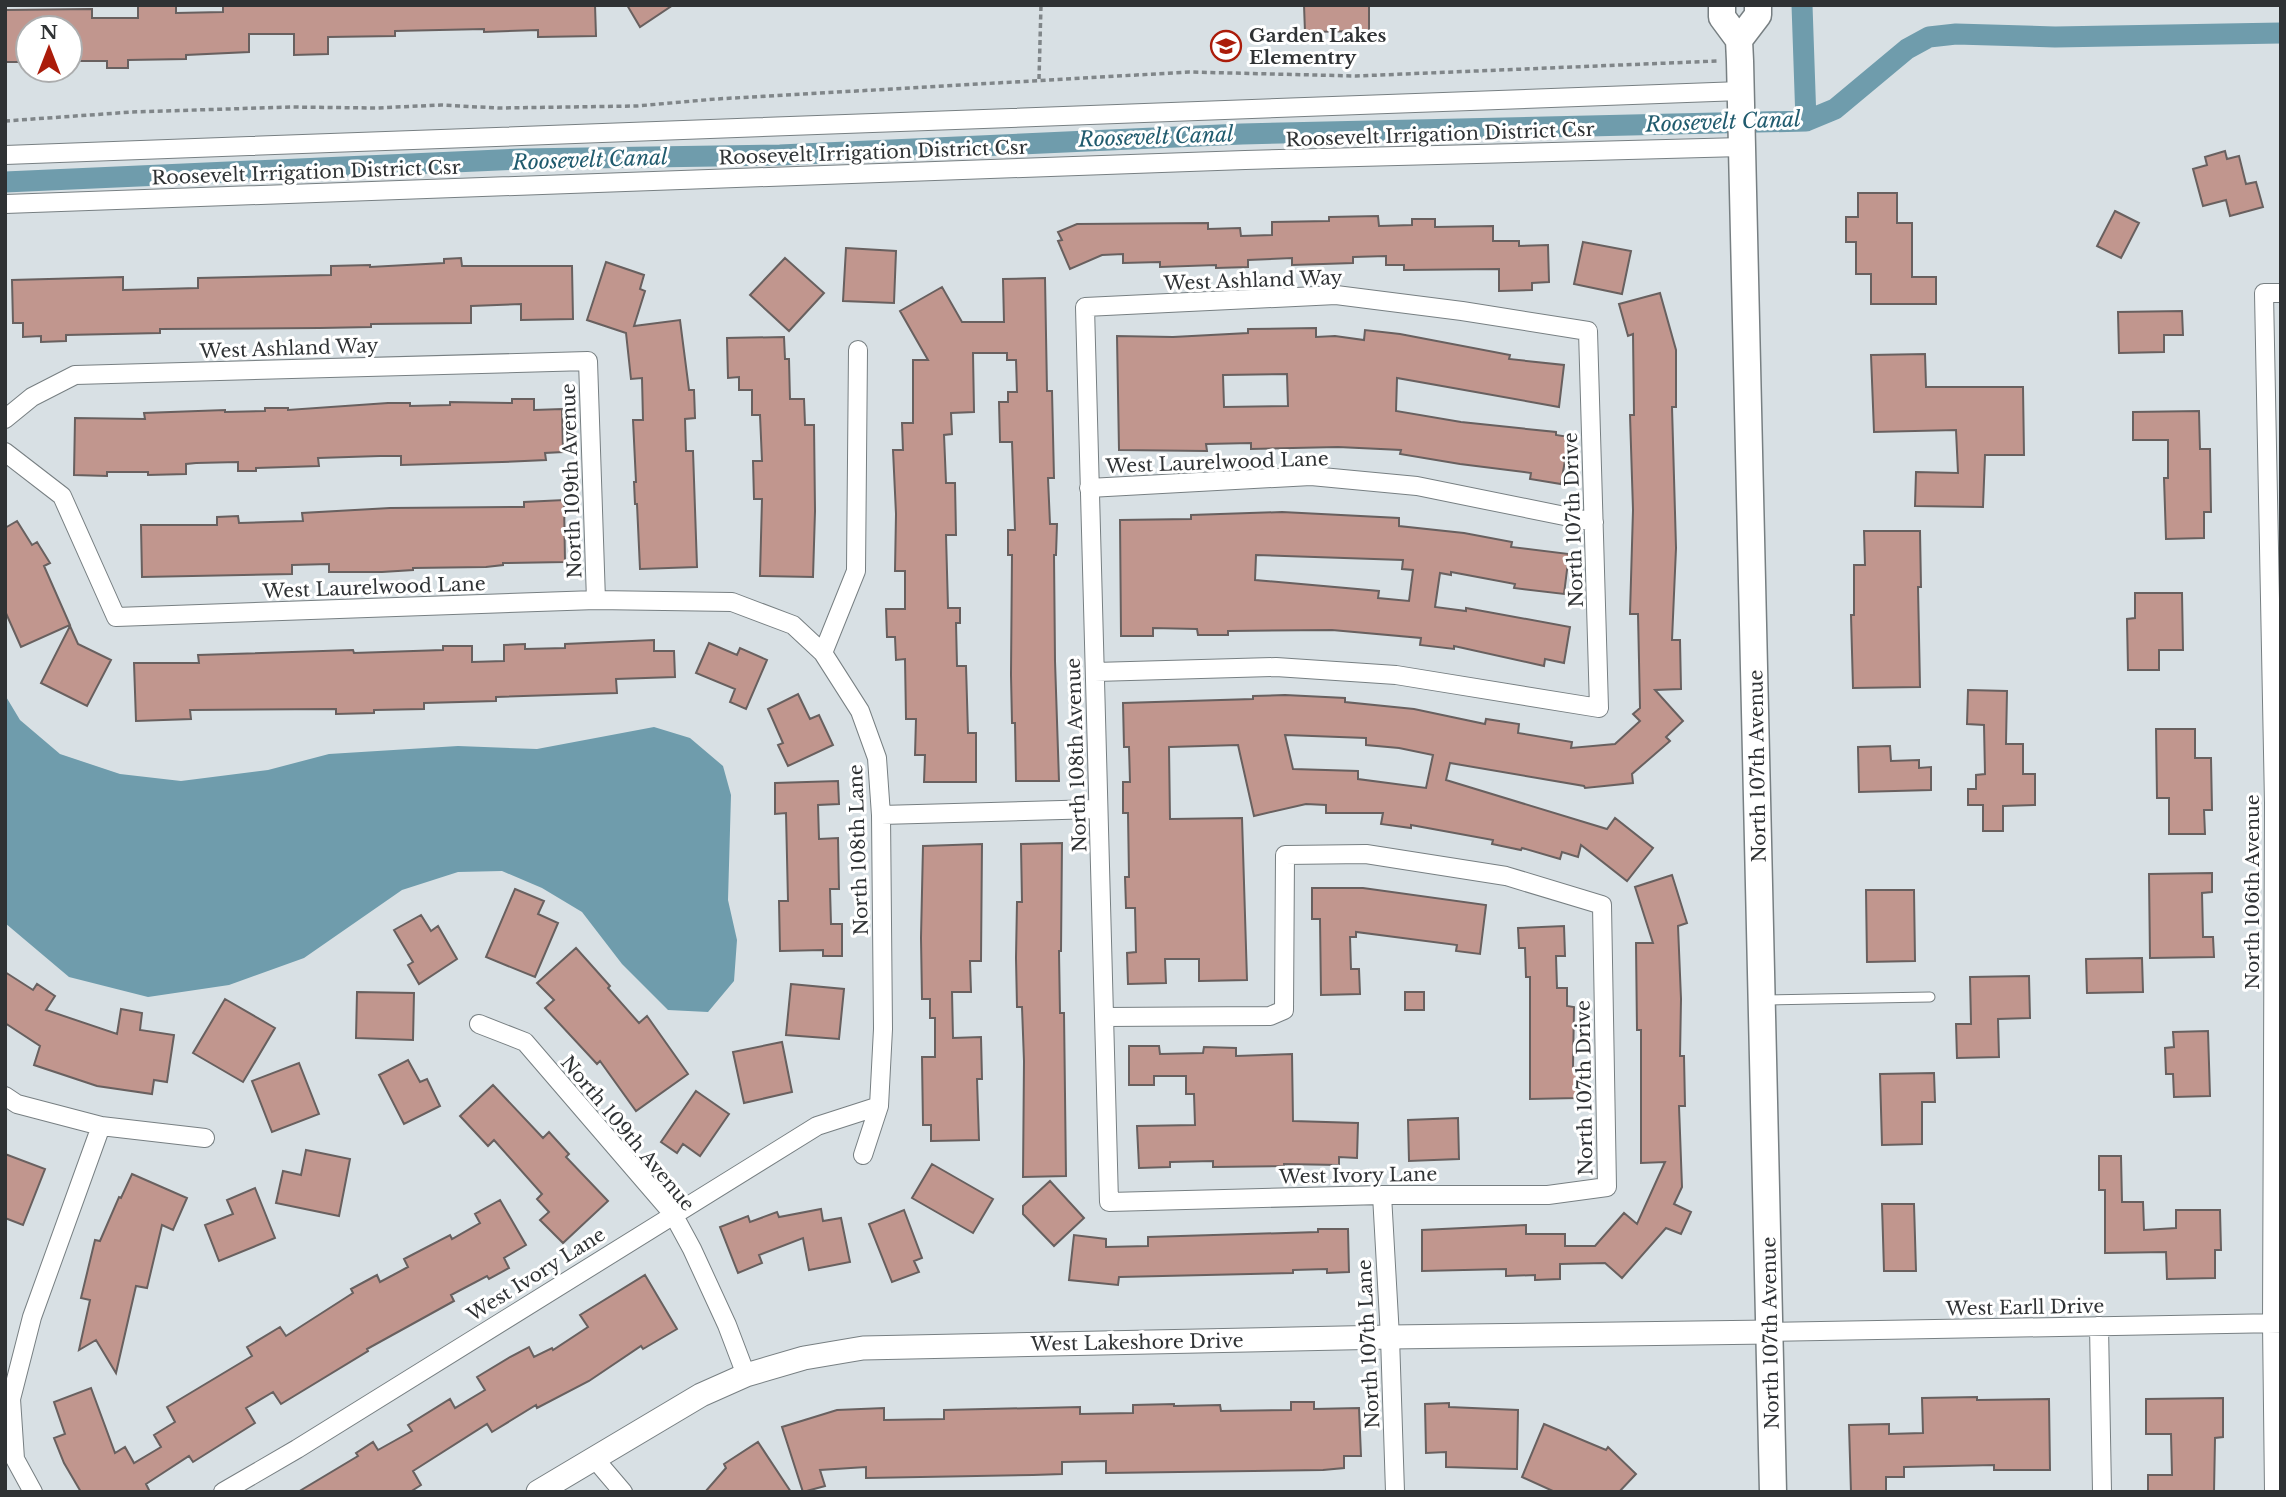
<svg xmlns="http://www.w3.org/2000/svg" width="2286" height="1497" font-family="'Libre Baskerville',serif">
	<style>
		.water { fill: #6f9cac }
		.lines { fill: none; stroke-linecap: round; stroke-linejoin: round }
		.canal { stroke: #6f9cac; stroke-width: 21 }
		.building { fill: #c1968e; stroke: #68605f; stroke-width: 2; fill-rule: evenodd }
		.service-casing { stroke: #777f82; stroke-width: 11 }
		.minor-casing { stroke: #777f82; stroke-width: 20 }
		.tertiary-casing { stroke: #777f82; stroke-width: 25 }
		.secondary-casing { stroke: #777f82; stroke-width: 29 }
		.path { stroke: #808689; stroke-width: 3.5; stroke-dasharray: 5 3.5; stroke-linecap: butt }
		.service { stroke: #fff; stroke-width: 9 }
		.minor { stroke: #fff; stroke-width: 18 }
		.tertiary { stroke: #fff; stroke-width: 23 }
		.secondary { stroke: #fff; stroke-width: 26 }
		.labels { text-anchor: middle; stroke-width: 6; stroke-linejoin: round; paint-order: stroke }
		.poi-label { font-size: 19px; font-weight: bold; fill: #2f3234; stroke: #fff; text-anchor: start }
		.street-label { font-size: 19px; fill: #2f3234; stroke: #fff }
		.water-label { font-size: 21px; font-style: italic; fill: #205b6e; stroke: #fff }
	</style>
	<rect width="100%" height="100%" fill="#d8e0e4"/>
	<path class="water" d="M5 695 20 720 60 754 120 774 181 781 268 770 329 754 458 746 537 749 654 727 690 738 723 766 731 795 728 900 737 940 734 981 708 1012 668 1010 622 964 582 912 542 888 502 871 458 872 402 890 304 958 229 985 148 997 69 977 5 923Z"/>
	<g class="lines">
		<path class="canal" d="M1802 5 1806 121
			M5 182 522 159 780 155 1242 134 1806 121 1835 109 1907 49 1929 37 1956 34 2055 37 2281 33"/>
	</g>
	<path class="building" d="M138 5H176V13L223 12V5H595L596 36 538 37V30L484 32V29L395 31V36L328 37V54L294 55V34H249V52L186 55V59L128 60V68H107V61H70V28H28V62H5V10L92 9V18H138Z
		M627 5H673L640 27Z
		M1304 5H1369V31L1305 32Z
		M2225 151 2227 159 2239 156 2246 184 2256 182 2263 207 2230 216 2226 200 2203 206 2193 169 2207 165 2205 157Z
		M1858 193H1897V223H1912V277H1936V304H1871V274H1856V242H1846V217H1858Z
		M2115 211 2139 223 2121 258 2097 246Z
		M1378 216 1379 226 1412 225V219H1435V227L1493 226V241H1519V246L1548 245 1549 282 1532 283V290L1499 291V269L1404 270V265H1386V256L1353 257V263L1323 264 1292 265V258L1248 260V267L1216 268V265L1160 267V262L1123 263V254L1102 255 1070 269 1058 241 1062 240 1058 232 1077 224 1208 223V229L1240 228 1241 236 1272 235V222L1329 221V217Z
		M1583 242 1631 251 1622 294 1574 284Z
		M846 248 896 251 894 303 843 301Z
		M461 258 462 266H572L573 319 521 320V304L471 306V323L371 324V327L320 328 160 329V333L66 335V341L41 342V336L23 337V323H13L12 280 123 277V290L198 288V278L331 275V266L370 265V267L444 263V259Z
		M785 258 824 293 789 331 750 295Z
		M606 262 644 275 640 289 645 291 634 326 680 320 689 390H694L695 418 685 419 686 451H693L697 567 640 569 637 504H635L634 482H636L633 420H643L642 378 631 379 626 333 587 320Z
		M1045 278 1047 391H1052L1054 478H1048L1050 524H1057L1056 555H1054L1055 661 1059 781H1016L1015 723H1012L1011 675 1012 555H1008V530H1015L1012 442H1000L999 402H1008V392H1017L1016 360H1007V353H973L974 412 951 413 952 434 944 435 946 483H955L956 535H946L948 608H960V623H956L957 666H966L968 733H976V782H924L925 755H915L916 719H906L905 659 896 660 895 637H887L886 609H905V571H895L896 514 893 450H903L902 423H913V360H928L900 311 942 287 962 322H1004L1003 279Z
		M1660 293 1676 350V407H1672L1676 548 1672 640H1680L1681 689 1655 690 1683 721 1666 737 1670 741 1632 774 1633 783 1585 788 1584 786 1450 763 1446 780 1607 829 1615 818 1653 848 1627 881 1581 845 1578 857 1562 852 1560 859 1522 848 1521 850 1492 844 1493 840 1411 825V828L1381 824 1383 813H1326V805L1306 804 1254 816 1238 745 1169 747 1170 819 1242 818 1247 980 1199 981V959H1165L1166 983 1128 984 1127 953 1136 952 1135 908H1126L1125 877H1129L1128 813H1123V782H1130L1129 747H1124L1123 703 1253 699V696L1285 695 1345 698V702L1414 709 1485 724 1486 719 1519 724 1518 733 1572 742 1571 748 1615 744 1640 721 1633 714 1640 708 1638 614H1630L1633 510 1630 415H1634L1633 334 1628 336 1619 304ZM1285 735 1366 738V745L1399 748 1433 755 1426 788 1358 779V771L1293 769Z
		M2182 311 2183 335H2164V352L2119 353 2118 312Z
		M1316 328V337L1335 336 1364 340 1365 330 1400 334 1510 355 1509 359 1564 365 1559 407 1397 378 1396 411 1461 422 1556 432V435L1569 437 1561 484 1530 479 1531 473 1460 464 1400 454 1401 450 1338 447 1251 449V443L1206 444 1207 451 1119 450 1117 336 1173 337 1248 333V329ZM1287 374 1288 406 1224 407 1223 375Z
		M784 337 785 359H789L790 399H804L805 425H814L815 511 813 577 760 576 762 499H754L753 461H762L760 415H752V390H739V377L728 378 727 338Z
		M1925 354 1926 387H2023L2024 455H1985L1983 507 1915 506 1916 472 1958 473 1956 430 1874 432 1871 355Z
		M512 399H534V410L562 409 563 452 545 453 546 460 502 462 401 465V456H380L318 458 319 466 256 468V471H238V462L196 463 186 464V474L148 475V472H107V476L74 475 75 418 145 419 144 413 225 410V412L265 411V408H288V410L388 403H410V406L450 405V402L512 403Z
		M2199 411 2200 449H2210L2211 512H2204V538L2166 539 2164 478H2168V440H2133V412Z
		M564 500 565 562 503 563V565L486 567 413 568V570L382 572H329V564L292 565V574L142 577 141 525H217V517L238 516 239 523 303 521 302 513 390 508 524 507V502Z
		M1282 512 1399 518V526L1464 533 1512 542 1511 547 1569 554 1564 594 1514 588 1515 584 1451 572V575L1440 573 1435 607 1466 611V608L1570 627 1564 663 1545 659 1544 666 1454 646V649L1420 645 1421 638 1332 630 1228 631V635H1198L1197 629 1153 628V636H1121L1120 520 1191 519V515ZM1256 555 1403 560 1402 569 1413 570 1409 601 1378 598 1379 591 1255 580Z
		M17 521 32 545 37 542 50 563 44 566 70 625 21 647 5 611V528Z
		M1864 531H1920L1921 587H1918L1920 687 1853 688 1851 615H1854V565H1865Z
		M2135 593H2182L2183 650H2159V670H2128L2127 619 2135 618Z
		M70 626 78 644 111 660 87 706 41 683Z
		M654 640V651H674L675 677 616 679 617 693 496 697V701L424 703V709L374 710V713L336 714V709L190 710 191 719 136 721 134 663H199L198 655 353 650 354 653 443 650V646H472V662L504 661V645L525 644V649L565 648V644Z
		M709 643 737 655 740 648 767 660 746 709 730 702 735 689 696 673Z
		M1968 690 2007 691 2006 744H2023V774H2035V805L2003 806V831H1983V805H1968V789H1976V775L1985 774 1984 725 1967 724Z
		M798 694 810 719 819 715 833 745 788 766 778 745 783 743 768 709Z
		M2156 729H2195V758H2211L2212 810H2204L2205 834H2169V798H2157Z
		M1890 746 1891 761 1919 760V768L1931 767V790L1859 792 1858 747Z
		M838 781 839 804 818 805 819 839 838 838 839 889H830L831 924H842V956H823V950L780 951 779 901H788L786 813 775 814V783Z
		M1062 843 1061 951H1059L1060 1013H1064L1066 1176 1023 1177 1024 1061 1022 1007H1017L1016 958 1017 902H1022L1021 844Z
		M982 844 981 961H970L971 992H952L953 1038 981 1037 982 1079H977L979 1140 931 1141V1125H923L922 1057H935V1018H930V999H922L921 938 923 846Z
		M2212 873V892L2202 893 2203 937H2213L2214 957 2150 958 2149 874Z
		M1672 875 1687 923 1678 926 1681 999 1680 1056H1684L1685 1106H1679L1682 1187 1674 1204 1691 1212 1681 1234 1666 1228 1622 1278 1605 1263 1560 1264V1279L1535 1280V1275L1506 1276V1269L1422 1271V1230L1526 1225V1234H1565V1246H1595L1624 1213 1637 1224 1665 1162 1641 1163V1030H1637L1636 943H1653L1635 887Z
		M1312 888H1363L1486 905 1480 954 1456 951 1457 945 1356 932V937H1350L1351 969H1359L1360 994 1321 995 1320 919H1312Z
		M515 889 544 901 538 914 558 923 535 977 486 957Z
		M1866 890H1914L1915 961 1867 962Z
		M421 915 431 931 438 926 457 959 419 984 408 965 413 962 394 930Z
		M1564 926 1565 956H1556L1557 988H1567V1006L1574 1007 1573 1067H1576L1577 1098 1530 1099V977H1526L1525 948H1519L1518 928Z
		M576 948 610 986 608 988 639 1023 647 1016 688 1074 636 1111 600 1061 597 1064 545 1008 554 1000 537 983Z
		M2142 958 2143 992 2087 993 2086 959Z
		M5 972 33 990 37 984 55 996 46 1010 117 1034 121 1009 142 1013 140 1030 174 1035 167 1082 154 1080 152 1094 97 1086 34 1065 40 1046 5 1023Z
		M2029 976 2030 1018 1998 1019 1999 1057 1957 1058 1956 1024H1971L1970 977Z
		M791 984 844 989 839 1039 786 1035Z
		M357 992 414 993 413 1040 356 1038Z
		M1405 992H1424V1010H1405Z
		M225 999 275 1028 243 1082 193 1053Z
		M2208 1031 2210 1096 2174 1097 2173 1074H2166L2165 1048 2174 1047 2173 1032Z
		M782 1042 792 1092 744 1103 733 1052Z
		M1129 1046H1159L1160 1054 1203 1053 1204 1047 1236 1048V1056L1292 1054 1293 1121 1358 1123 1357 1158 1339 1157V1165L1284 1164V1166L1213 1167V1161L1170 1162V1167L1139 1168 1137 1126 1195 1125 1194 1094H1186V1076H1154V1085H1129Z
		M408 1060 420 1082 427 1079 440 1106 404 1124 379 1075Z
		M299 1063 319 1114 272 1132 252 1081Z
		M1934 1073 1935 1102H1922V1144L1882 1145 1880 1074Z
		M493 1085 543 1138 549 1132 569 1154 566 1157 608 1201 563 1243 540 1220 549 1212 537 1199 542 1194 494 1140 488 1146 460 1116Z
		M696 1091 729 1114 700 1156 683 1144 677 1153 661 1142Z
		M1458 1118 1459 1159 1409 1161 1408 1120Z
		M306 1150 350 1159 339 1216 276 1203 283 1171 301 1175Z
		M5 1154 45 1169 23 1225 5 1218Z
		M2099 1156H2121L2122 1202H2143L2144 1230 2176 1228V1210H2220L2221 1250H2215V1278L2167 1279 2166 1252 2105 1253V1190H2099Z
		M932 1164 993 1199 973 1233 912 1198Z
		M132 1174 187 1198 173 1230 162 1225 147 1288 136 1286 116 1373 96 1340 79 1350 90 1300 81 1298 95 1240 100 1241 119 1197 121 1198Z
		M1050 1181 1084 1218 1054 1246 1023 1214V1206Z
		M255 1188 275 1238 219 1261 205 1225 233 1214 227 1200Z
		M500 1200 526 1245 504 1258 509 1268 489 1279 487 1276 451 1295 454 1301 367 1349 368 1351 281 1404 273 1392 246 1408 255 1423 193 1462 189 1456 146 1484 150 1492H81L64 1463 54 1438 65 1434 54 1402 91 1388 115 1453 125 1447 134 1463 161 1447 154 1435 175 1422 167 1407 252 1356 247 1347 280 1327 286 1336 353 1293 351 1289 377 1275 380 1282 408 1267 404 1259 450 1235 452 1239 480 1223 475 1214Z
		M1882 1204H1914L1916 1271H1884Z
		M821 1209 823 1221 841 1218 850 1262 809 1270 803 1238 759 1255 762 1263 738 1273 720 1227 748 1216 750 1222 777 1212 779 1217Z
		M904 1210 922 1258 914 1261 919 1272 892 1282 869 1224Z
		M1318 1229H1348L1349 1272 1327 1273V1269L1293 1270V1273L1119 1277 1118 1285 1069 1280 1074 1235 1106 1239V1247L1148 1246V1237L1318 1232Z
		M645 1275 677 1329 643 1349 641 1346 589 1381 537 1408 536 1405 492 1432 487 1424 413 1471 421 1485 410 1492H298L358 1456 356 1453 373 1442 378 1450 412 1431 408 1425 450 1399 455 1408 485 1390 477 1377 510 1357 529 1347 534 1357 552 1348 553 1350 588 1327 580 1315Z
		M1977 1397V1400L2049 1399 2050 1470H1994V1465L1904 1467V1477H1886V1492H1851L1849 1425 1889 1424V1434L1923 1433 1922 1398Z
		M2223 1398V1437L2215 1438 2214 1492H2148V1475H2172L2171 1434H2146V1399Z
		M1291 1402H1314V1409L1359 1408 1361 1456H1344V1468L1323 1470 1106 1473V1461L1062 1462V1474L1033 1475 866 1478V1467L820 1470 825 1486 803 1492 782 1427 837 1410 884 1408V1420L944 1419V1410L1080 1407V1414L1133 1413V1405L1174 1404V1406L1220 1405 1221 1411 1291 1410Z
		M1449 1403V1407L1518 1410 1517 1469 1446 1467V1452L1426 1453 1425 1404Z
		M1544 1424 1606 1450 1608 1447 1636 1474 1619 1492H1555L1522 1477Z
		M758 1442 791 1492H705L726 1468 724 1464Z"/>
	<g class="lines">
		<g class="service-casing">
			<path id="service" d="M1764 1000 1930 997"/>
		</g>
		<g class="minor-casing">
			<path id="minor" d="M5 155 1741 91
				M5 204 1245 160 1742 147
				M858 350 856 571 823 653 860 711 877 758 881 815 883 1029 879 1106 863 1155
				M5 419 32 397 75 375 588 361 596 600
				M5 452 62 496 116 617 596 600 732 602 793 625 823 653
				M1089 488 1311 476 1417 486 1594 522
				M1095 672 1276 667 1396 675 1599 708 1588 331 1462 311 1336 295 1085 307C1093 605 1101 904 1109 1202L1382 1195H1548L1607 1187 1602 905 1506 876 1366 854 1285 855 1284 1010 1270 1016 1104 1017
				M881 815 1098 809
				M479 1024 525 1042 673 1214 692 1249 727 1325 746 1375
				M5 1096 17 1104 101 1126 205 1138
				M1382 1195 1390 1337 1395 1492
				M2099 1326 2102 1492
				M1770 1332 2281 1323
				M594 1458 623 1492
				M33 1492 15 1459 11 1399 32 1317 101 1126
				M223 1492 297 1449 817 1126 879 1106
				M2274 1492 2272 1323 2274 803 2264 293H2281"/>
		</g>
		<g class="tertiary-casing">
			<path id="tertiary" d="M538 1492 701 1395 746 1375 804 1358 863 1348 1390 1337 1770 1332"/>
		</g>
		<g class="secondary-casing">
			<path id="secondary" d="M1722 5V17L1739 40 1740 61 1773 1492
				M1739 40 1758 15V5"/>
		</g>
		<path class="path" d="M1039 79 1041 5
			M5 121 132 112 291 107 376 108 441 105 498 108 637 106 716 99 1189 72 1356 76 1717 61"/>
		<use href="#service" class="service"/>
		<use href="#minor" class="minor"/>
		<use href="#tertiary" class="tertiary"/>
		<use href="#secondary" class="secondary"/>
	</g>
	<defs>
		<g id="school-ring" transform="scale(1.575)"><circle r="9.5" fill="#fff" stroke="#ab1c0a" stroke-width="1.5"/><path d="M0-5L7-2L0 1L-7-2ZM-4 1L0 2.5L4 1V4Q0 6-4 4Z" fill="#ab1c0a"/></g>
	</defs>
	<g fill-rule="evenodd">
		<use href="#school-ring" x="1226" y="46"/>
	</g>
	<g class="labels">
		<g class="poi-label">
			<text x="1249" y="42">Garden Lakes<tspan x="1249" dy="22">Elementry</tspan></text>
		</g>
		<g class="street-label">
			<text transform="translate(1440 134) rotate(-2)" y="7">Roosevelt Irrigation District Csr</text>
			<text transform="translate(873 152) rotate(-2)" y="7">Roosevelt Irrigation District Csr</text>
			<text transform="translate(306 172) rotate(-2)" y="7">Roosevelt Irrigation District Csr</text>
			<text transform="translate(1253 280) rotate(-2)" y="7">West Ashland Way</text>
			<text transform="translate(289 348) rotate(-2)" y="7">West Ashland Way</text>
			<text transform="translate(1217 462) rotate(-2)" y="7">West Laurelwood Lane</text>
			<text transform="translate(571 481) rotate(-92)" y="7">North 109th Avenue</text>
			<text transform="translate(1573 520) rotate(-92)" y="7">North 107th Drive</text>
			<text transform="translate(374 587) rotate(-2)" y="7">West Laurelwood Lane</text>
			<text transform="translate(1076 755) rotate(-92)" y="7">North 108th Avenue</text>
			<text transform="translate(1757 766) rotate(-91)" y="7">North 107th Avenue</text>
			<text transform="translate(858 850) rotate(-92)" y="7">North 108th Lane</text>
			<text transform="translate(2252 892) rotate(-90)" y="7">North 106th Avenue</text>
			<text transform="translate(1584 1088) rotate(-91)" y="7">North 107th Drive</text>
			<text transform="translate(628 1133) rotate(50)" y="7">North 109th Avenue</text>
			<text transform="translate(1358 1175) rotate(-1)" y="7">West Ivory Lane</text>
			<text transform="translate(536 1274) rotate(-32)" y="7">West Ivory Lane</text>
			<text transform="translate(2025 1307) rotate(-1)" y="7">West Earll Drive</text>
			<text transform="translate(1770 1333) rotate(-91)" y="7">North 107th Avenue</text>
			<text transform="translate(1137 1342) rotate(-1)" y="7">West Lakeshore Drive</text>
			<text transform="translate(1368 1344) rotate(-93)" y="7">North 107th Lane</text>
		</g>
		<g class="water-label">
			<text transform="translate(1723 122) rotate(-2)" y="7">Roosevelt Canal</text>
			<text transform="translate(1156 137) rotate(-2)" y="7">Roosevelt Canal</text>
			<text transform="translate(590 160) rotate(-2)" y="7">Roosevelt Canal</text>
		</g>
	</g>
	<rect width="2286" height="1497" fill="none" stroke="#2f3234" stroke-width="14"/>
	<g transform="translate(49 49)"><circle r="33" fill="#ffffff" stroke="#acadae" stroke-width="2"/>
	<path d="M0-5L12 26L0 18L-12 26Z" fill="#ab1c0a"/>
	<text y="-10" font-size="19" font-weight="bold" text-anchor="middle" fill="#2f3234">N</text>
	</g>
</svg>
